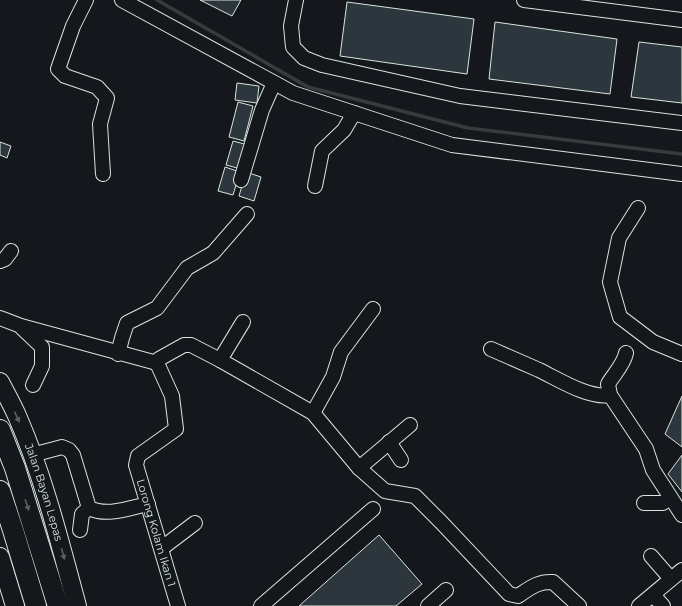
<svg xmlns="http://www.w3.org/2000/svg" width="682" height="606" font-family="Montserrat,sans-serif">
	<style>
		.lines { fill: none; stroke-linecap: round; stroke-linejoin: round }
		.stream { stroke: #363b3e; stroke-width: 3.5 }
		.building { fill: #2c363c; stroke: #d8e6dc }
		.minor-casing { stroke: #d8e6dc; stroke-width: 16 }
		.major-casing { stroke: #d8e6dc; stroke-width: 20 }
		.highway-casing { stroke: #d8e6dc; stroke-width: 22 }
		.minor { stroke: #14181c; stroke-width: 14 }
		.major { stroke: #14181c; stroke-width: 18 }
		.highway { stroke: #14181c; stroke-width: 20 }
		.oneway { fill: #59605f }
		.labels { text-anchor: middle; stroke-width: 3; stroke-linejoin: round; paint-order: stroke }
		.street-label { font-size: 11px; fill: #d8e6dc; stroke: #14181c }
	</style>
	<rect width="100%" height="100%" fill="#14181c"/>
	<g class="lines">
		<path class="stream" d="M157 0 308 87 468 128 682 154"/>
	</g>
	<path class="building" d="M200 0H241L232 16Z
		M347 2 474 19 467 74 340 56Z
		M495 22 617 39 610 94 489 79Z
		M639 42 682 47V103L631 97Z
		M237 83 259 86 257 103 235 100Z
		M238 102 253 106 244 141 229 137Z
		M233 141 248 145 241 169 226 165Z
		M0 142 11 146 7 158 0 155Z
		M225 167 240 172 233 195 218 191Z
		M246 172 261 177 254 201 239 196Z
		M682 396V447L665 434Z
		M682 455V492L668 474Z
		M379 535 422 584 396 606H299Z"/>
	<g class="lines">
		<g class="minor-casing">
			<g id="minor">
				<path d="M86 0 73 26 58 69 65 76 97 87 107 98 100 124 103 174"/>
				<path d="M122 0 293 93 452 145 682 174"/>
				<path d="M296 0 291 26 293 47 304 58 322 65 460 96 682 123"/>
				<path d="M524 0 682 20"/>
				<path d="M241 180 262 110 274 83"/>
				<path d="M315 186 322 151 344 130 354 113"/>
				<path d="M638 208 619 238 610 282 620 317 653 342 682 354"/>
				<path d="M0 261 5 259 11 251"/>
				<path d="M0 318 21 326 157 363"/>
				<path d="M22 328 42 347V366L33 385"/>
				<path d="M491 349C507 356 523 363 539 370 558 379 589 399 610 395"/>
				<path d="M626 353C624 364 614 374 608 384L610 395 646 449 653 470 682 515"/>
				<path d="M118 354 122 338 127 323 157 308 187 268 213 253 247 214"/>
				<path d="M220 360 243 322"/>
				<path d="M157 363 159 359 184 345H191L220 360 313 413 359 468 385 491 415 496 441 522 509 594 518 596C530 588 538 581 553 582L579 606"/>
				<path id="s1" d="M157 363 172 396 176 429 138 456 136 465 178 606"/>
				<path d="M313 413 333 377 341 352 373 309"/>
				<path d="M389 442 401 460"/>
				<path d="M32 455 62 447 69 450 73 455 89 508C107 517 129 508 148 504"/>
				<path d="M359 468 410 425"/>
				<path d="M644 503H663L670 497"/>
				<path d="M80 530 82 514 89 508"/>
				<path d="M162 548 195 523"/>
				<path d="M651 556 671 579"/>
				<path d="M653 595 663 606"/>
				<path d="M261 606 373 509"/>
				<path d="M428 606 446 590"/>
				<path d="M639 606 682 570"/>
			</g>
		</g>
		<g class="major-casing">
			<g id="major">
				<path id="s2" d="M0 382C6 394 13 406 18 418 44 478 60 543 77 606"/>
				<path d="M0 557 15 606"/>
			</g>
		</g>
		<g class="highway-casing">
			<path id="highway" d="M0 430 15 468 58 606
				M0 491 13 530 36 606"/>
		</g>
		<use href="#minor" class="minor"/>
		<use href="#major" class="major"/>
		<use href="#highway" class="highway"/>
	</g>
	<defs><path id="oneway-solid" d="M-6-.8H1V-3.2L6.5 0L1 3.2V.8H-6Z"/></defs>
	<g class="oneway">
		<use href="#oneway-solid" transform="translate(17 417) rotate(66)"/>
		<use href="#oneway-solid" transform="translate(27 505) rotate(72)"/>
		<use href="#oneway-solid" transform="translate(63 554) rotate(75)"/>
	</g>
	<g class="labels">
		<g class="street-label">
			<text dy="4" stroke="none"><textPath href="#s2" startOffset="119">Jalan Bayan Lepas</textPath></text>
			<text dy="4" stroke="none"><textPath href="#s1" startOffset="196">Lorong Kolam Ikan 1</textPath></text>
		</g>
	</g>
</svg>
